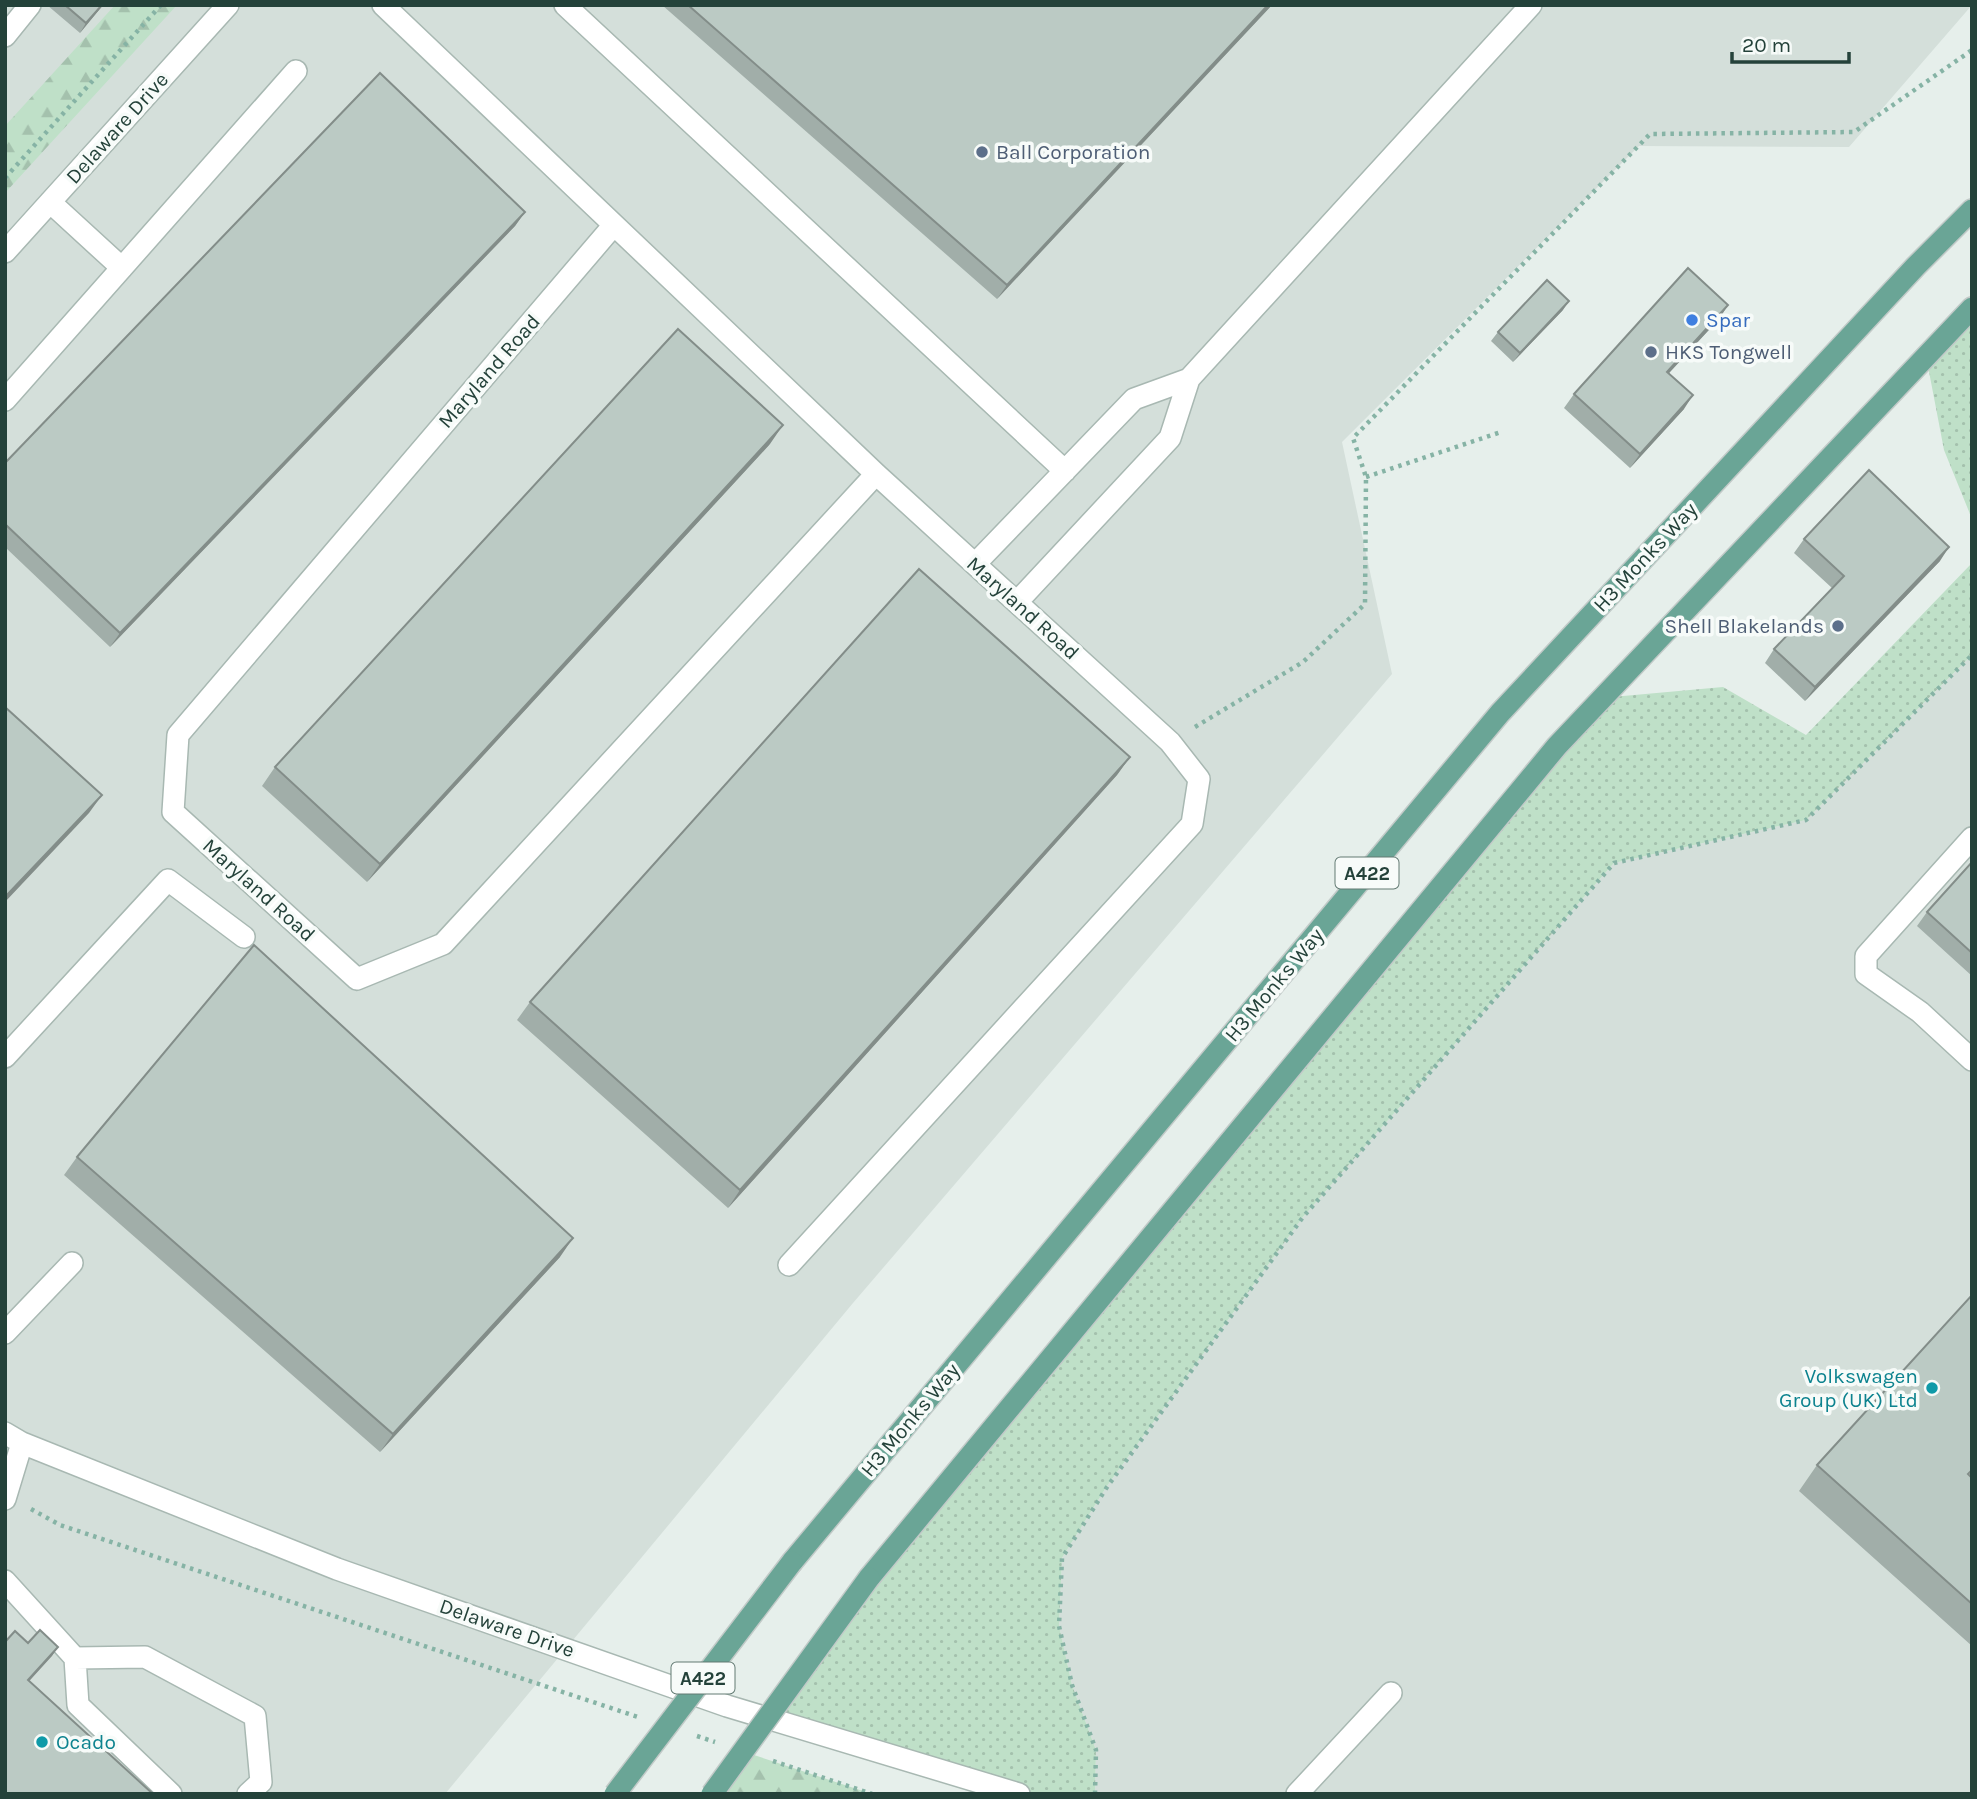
<svg xmlns="http://www.w3.org/2000/svg" width="1977" height="1799" font-family="Karla,sans-serif">
	<style>
		.built { fill: #d4dfda }
		.grass { fill: url(#grass-dots) }
		.forest { fill: url(#forest-firs) }
		.lines { fill: none; stroke-linecap: round; stroke-linejoin: round }
		.minor-casing { stroke: #a8b8b2; stroke-width: 24 }
		.major-casing { stroke: #c2cac8; stroke-width: 24 }
		.path { stroke: #86b3a5; stroke-width: 4.5; stroke-dasharray: 3.5 5; stroke-linecap: butt }
		.minor { stroke: #fff; stroke-width: 21 }
		.major { stroke: #6aa596; stroke-width: 21 }
		.major-bridge-casing { stroke: #c2cac8; stroke-width: 24; stroke-linecap: butt }
		.major-bridge { stroke: #6aa596; stroke-width: 21 }
		.wall { fill: #a1aea9 }
		.shaded-wall { fill: #838d89 }
		.building { fill: #bbcac4; stroke: #838d89; stroke-width: 2 }
		.service-dot { fill: #5c6f8a; stroke: #f7fbf9; stroke-width: 2.5 }
		.shop-dot { fill: #3f7fe0; stroke: #f7fbf9; stroke-width: 2.5 }
		.culture-dot { fill: #0f9aa8; stroke: #f7fbf9; stroke-width: 2.5 }
		.labels { text-anchor: middle; stroke-width: 7; stroke-linejoin: round; paint-order: stroke }
		.shield { fill: #f7fbf9; stroke: #637a73; stroke-width: 2 }
		.shield-label { font-size: 19px; font-weight: bold; fill: #24423a }
		.street-label { font-size: 21px; fill: #24423a; stroke: #f7fbf9 }
		.service-label { font-size: 21px; fill: #4e5e75; stroke: #f7fbf9; text-anchor: start }
		.shop-label { font-size: 21px; fill: #366cbe; stroke: #f7fbf9; text-anchor: start }
		.culture-label { font-size: 21px; fill: #0d838f; stroke: #f7fbf9; text-anchor: end }
	</style>
	<defs>
		<pattern id="grass-dots" width="8" height="8" patternUnits="userSpaceOnUse" patternTransform="scale(1.75)"><rect width="8" height="8" fill="#bfe0c8"/><path d="M2 2h.1M6 6h.1" fill="none" stroke="#a4c1ad" stroke-width="1.8" stroke-linecap="round"/></pattern>
		<pattern id="forest-firs" width="22" height="20" patternUnits="userSpaceOnUse" patternTransform="scale(1.75)"><rect width="22" height="20" fill="#bfe0c8"/><path d="M5 1l3.5 6h-7zM16 11l3.5 6h-7z" fill="#a4c1ad"/></pattern>
	</defs>
	<rect width="100%" height="100%" fill="#e6efeb"/>
	<path class="built" d="M5 5H1972L1849 147 1639 146 1342 442 1392 674 853 1303 445 1794H5Z
		M1972 655V1794H1095L1096 1750 1072 1685 1059 1626 1062 1558 1107 1486 1303 1217 1614 863 1806 820Z"/>
	<path class="grass" d="M1972 308V519L1944 450 1926 356Z
		M1972 563V655L1806 820 1614 863 1303 1217 1107 1486 1062 1558 1059 1626 1072 1685 1096 1750 1095 1794H1019L766 1717 1601 698 1723 687 1806 735Z"/>
	<path class="forest" d="M115 5H177L5 193V126Z
		M748 1753 872 1794H716Z"/>
	<g class="lines">
		<g class="minor-casing">
			<path id="minor" d="M383 5 876 474 1170 742 1199 779 1192 824 789 1265
				M565 5 1065 471
				M5 36 30 5
				M50 202 122 268
				M613 226 178 735 173 812 357 979 443 944 876 474
				M5 252 228 5
				M5 400 296 71
				M975 564 1134 399 1189 379
				M1017 602 1170 438 1189 379 1531 5
				M1972 838 1866 956V974L1920 1012 1972 1060
				M5 1057 168 880 244 937
				M5 1333 72 1263
				M5 1433 22 1443 337 1569 727 1706 1019 1794
				M5 1499 22 1443
				M5 1581 75 1658 78 1705 171 1794
				M75 1658 145 1657 255 1716 261 1782 248 1794
				M1297 1794 1391 1693"/>
		</g>
		<g class="major-casing">
			<path id="major" d="M792 1562 1500 713 1916 266 1972 210
				M869 1578 1557 746 1972 308"/>
		</g>
		<path class="path" d="M5 178 161 5
			M1366 477 1501 432
			M1195 727 1303 662 1365 604 1366 477 1353 438 1650 134 1854 132 1972 50
			M31 1509 60 1525 638 1717
			M697 1736 715 1742
			M773 1761 872 1794
			M1095 1794 1096 1750 1072 1685 1059 1626 1062 1558 1107 1487 1303 1217 1614 863 1806 820 1972 655"/>
		<use href="#minor" class="minor"/>
		<use href="#major" class="major"/>
		<g class="major-bridge-casing">
			<path id="major-bridge" d="M615 1794 792 1562
				M712 1794 869 1578"/>
		</g>
		<use href="#major-bridge" class="major-bridge"/>
	</g>
	<path class="wall" d="M47 5H103L80 33Z
		M662 5H1272L997 299Z
		M525 212 515 226 110 647 5 547V463Z
		M1728 305 1719 319 1669 373 1684 409 1630 468 1564 408 1574 394Z
		M1563 310 1513 362 1491 341 1498 332Z
		M770 444 367 882 262 786 275 767Z
		M1804 539 1940 561 1805 701 1765 663 1774 649 1832 588 1794 553Z
		M1130 757 1117 775 728 1208 517 1020 530 1002Z
		M1972 862V976L1917 926 1927 912Z
		M77 1157 560 1257 380 1452 64 1175Z
		M1817 1465 1971 1477 1972 1478V1646L1799 1491Z"/>
	<path class="shaded-wall" d="M102 5H103L80 33 86 23Z
		M1268 5H1272L997 299 1007 285Z
		M525 212 515 226 110 647 120 633Z
		M1569 301 1563 310 1513 362 1520 353Z
		M1728 305 1719 319 1657 386 1667 372Z
		M1693 395 1684 409 1630 468 1640 454Z
		M783 425 770 444 367 882 380 864Z
		M1949 547 1940 561 1805 701 1815 687Z
		M1130 757 1117 775 728 1208 740 1190Z
		M102 795 89 813 5 902V897Z
		M573 1238 560 1257 380 1452 393 1434Z
		M58 1647 52 1656 22 1689 28 1680Z"/>
	<path class="building" d="M65 5H102L86 23Z
		M688 5H1268L1007 285Z
		M380 73 525 212 120 633 5 524V463Z
		M1688 268 1728 305 1667 372 1693 395 1640 454 1574 394Z
		M1547 280 1569 301 1520 353 1498 332Z
		M678 329 783 425 380 864 275 767Z
		M1869 470 1949 547 1815 687 1774 649 1844 576 1804 539Z
		M919 569 1130 757 740 1190 530 1002Z
		M5 707 102 795 5 897Z
		M1972 862V953L1927 912Z
		M254 945 573 1238 393 1434 77 1157Z
		M1972 1295V1470L1968 1474 1972 1478V1604L1817 1465Z
		M40 1630 58 1647 28 1680 153 1794H5V1642L15 1631 28 1643Z"/>
	<g class="service-dot">
		<circle cx="982" cy="152" r="7"/>
		<circle cx="1651" cy="352" r="7"/>
		<circle cx="1838" cy="626" r="7"/>
	</g>
	<circle class="shop-dot" cx="1692" cy="320" r="7"/>
	<g class="culture-dot">
		<circle cx="1932" cy="1388" r="7"/>
		<circle cx="42" cy="1742" r="7"/>
	</g>
	<g class="labels">
		<g class="shield">
			<rect x="1335.5" y="857.5" width="63" height="31" rx="5"/>
			<rect x="671.5" y="1662.5" width="63" height="31" rx="5"/>
		</g>
		<g class="shield-label">
			<text x="1367" y="880">A422</text>
			<text x="703" y="1685">A422</text>
		</g>
		<g class="street-label">
			<text transform="translate(117 128) rotate(-48)" y="7">Delaware Drive</text>
			<text transform="translate(489 371) rotate(-49)" y="7">Maryland Road</text>
			<text transform="translate(1645 557) rotate(-47)" y="7">H3 Monks Way</text>
			<text transform="translate(1023 608) rotate(42)" y="7">Maryland Road</text>
			<text transform="translate(259 890) rotate(42)" y="7">Maryland Road</text>
			<text transform="translate(1274 985) rotate(-50)" y="7">H3 Monks Way</text>
			<text transform="translate(910 1420) rotate(-50)" y="7">H3 Monks Way</text>
			<text transform="translate(507 1628) rotate(19)" y="7">Delaware Drive</text>
		</g>
		<g class="service-label">
			<text x="996" y="159">Ball Corporation</text>
			<text x="1665" y="359">HKS Tongwell</text>
			<text x="1824" y="633" text-anchor="end">Shell Blakelands</text>
		</g>
		<g class="shop-label">
			<text x="1706" y="327">Spar</text>
		</g>
		<g class="culture-label">
			<text x="1918" y="1383">Volkswagen<tspan x="1918" dy="24">Group (UK) Ltd</tspan></text>
			<text x="56" y="1749" text-anchor="start">Ocado</text>
		</g>
	</g>
	<rect width="1977" height="1799" fill="none" stroke="#24423a" stroke-width="14"/>
	<path d="M1732 52v10h117v-10" fill="none" stroke="#24423a" stroke-width="3.5"/>
	<text x="1742" y="52" font-size="21" fill="#24423a" stroke="#f7fbf9" stroke-width="5" paint-order="stroke">20 m</text>
</svg>
